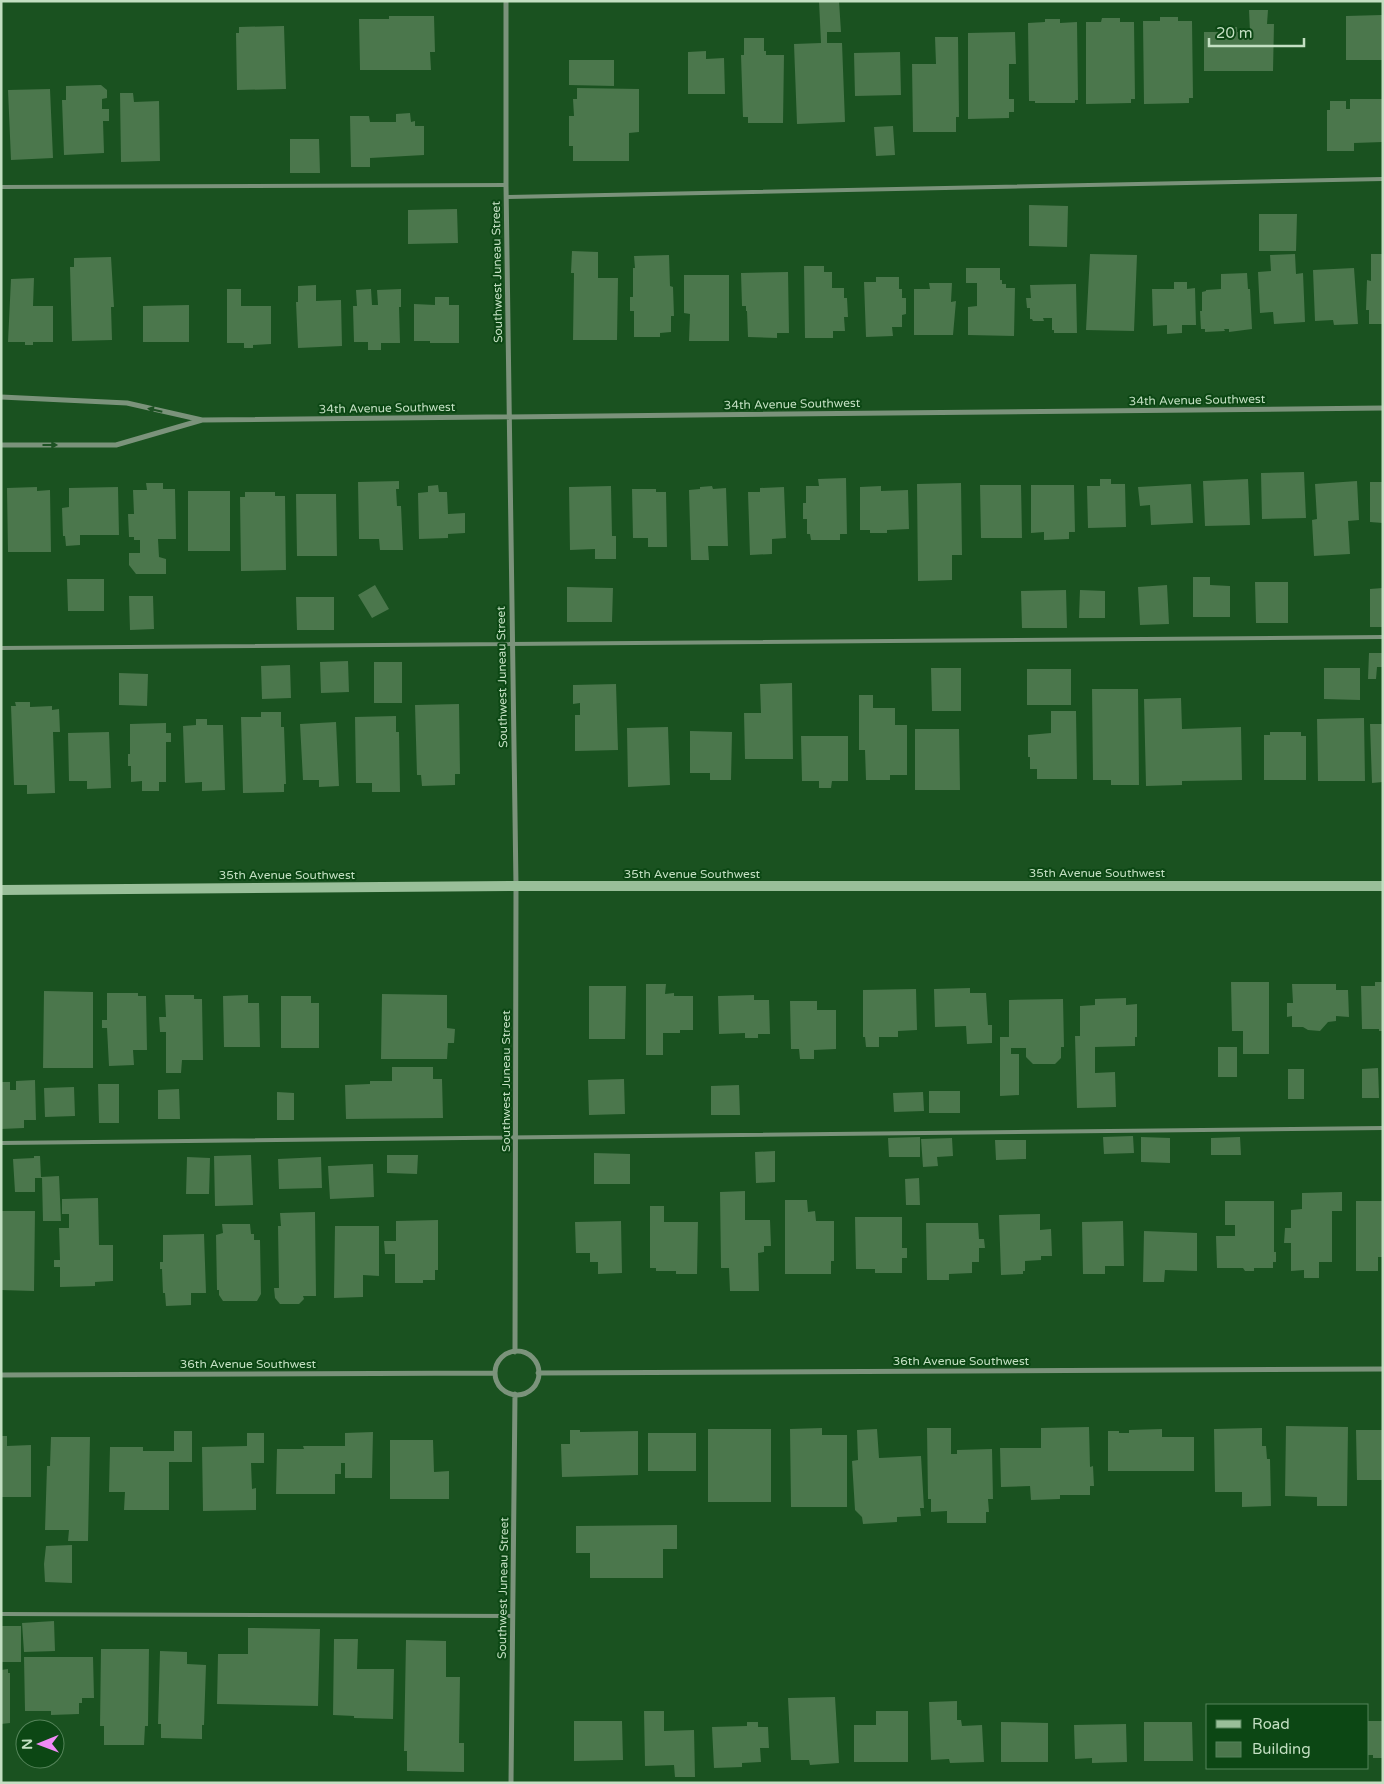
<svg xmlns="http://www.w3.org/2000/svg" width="1384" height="1784" font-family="'Varela Round',sans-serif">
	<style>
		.building { fill: #4b774c }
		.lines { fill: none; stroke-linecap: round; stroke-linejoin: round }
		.lane { stroke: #7b937b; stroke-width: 4 }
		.street { stroke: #7b937b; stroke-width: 5 }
		.secondary { stroke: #99bf99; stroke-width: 10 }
		.oneway { fill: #1d5223 }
		.labels { text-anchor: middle; stroke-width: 4; stroke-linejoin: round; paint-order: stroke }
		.street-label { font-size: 12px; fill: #c3dfc2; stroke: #0c4714 }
	</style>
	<rect width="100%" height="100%" fill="#1a5220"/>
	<path class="building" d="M819 1H839L841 32H827V43H842L845 122 797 124 794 44 821 43Z
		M1249 10H1268L1267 24H1274L1273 71H1204V32H1226V28L1237 27V32H1250Z
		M1382 15 1383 60H1346V16Z
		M389 16H434L435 52H430L431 70H360L359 19H389Z
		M1160 17H1178V21H1192L1193 98H1189V103L1144 104 1143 21H1160Z
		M1102 18H1120V22H1134L1135 99H1131V103L1086 104V22H1101Z
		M1045 19H1060V23L1077 22 1078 100H1075V103H1035V101H1029L1028 23 1045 22Z
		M284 26 286 89 237 90 236 33H239V27Z
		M1015 32 1016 64H1009V99H1014V112H1009V118L968 119V33Z
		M935 37H958L959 117H956V132H913L912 64H936Z
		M744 38H764V51H766V55H784L783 123H748V117H743L741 55H744Z
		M706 51V59L724 58 725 94H688V52Z
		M900 52 901 95 855 96 854 53Z
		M569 60H614V86L569 85Z
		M101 85 107 90V98L102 99V109H109V121H103L104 153 64 155 62 100H66V86Z
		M577 88 639 89V132L629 133V161H573V146H569V116H574L573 99H577Z
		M50 89 53 158 11 160 8 90Z
		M120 93H133L134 102 159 101 160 161 121 162Z
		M1350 99H1383V142L1354 143V151H1327V110H1330V101H1346V109H1350Z
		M410 113 411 122 415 121V126H424V155L370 158V167H351L350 116H369L370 122H396V114Z
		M893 126 895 155 876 156 874 127Z
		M290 139H319L320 173H290Z
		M1029 205 1068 206 1067 247 1029 246Z
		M457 209 458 243 408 244V210Z
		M1259 214H1297L1296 251H1259Z
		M572 251 598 252V278H618L617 340H573L574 273H571Z
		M1090 254 1137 255 1134 331 1086 330Z
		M1295 254 1296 274 1303 273 1305 322 1274 324 1273 312 1260 313 1258 272 1271 271 1270 255Z
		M1371 254H1383V324H1369V310H1366L1367 280 1371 281Z
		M669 255 670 286 673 287 674 316H671V332L660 333V337H634V311H630V297H633V268H635L634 256Z
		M111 257 114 307H111L112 340 72 341 70 267H74V258Z
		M804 266H824V272H832V288H844V298H847L848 317H844L845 331H833V338H805Z
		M966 268H1000V280H1002V284H1006V288H1015L1014 336 968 335V307L977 306V283H966Z
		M1354 268 1358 324 1334 325 1333 320 1315 321 1313 270Z
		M788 272 789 333H777V338L748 337 747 311H746V306H742L741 273Z
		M1247 273 1248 289H1250L1252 329 1229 332V329H1224L1225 331 1205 332V329H1201L1200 311H1202V292L1206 291V290L1221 289V274Z
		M684 275H729V341H689L690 314 684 313Z
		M876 277H899V289H902V298H906V314L902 315V327H892L893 336 866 337 864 282H876Z
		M34 278 33 306H53V342H33V345H25V342H8L11 279Z
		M1174 282H1187V289L1195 288 1196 325H1182V333L1167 334V325L1153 326 1152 289H1174Z
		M929 283H952L951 302 956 301 953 335H914V289H930Z
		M1076 284 1077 333H1054V330H1052V318H1043L1044 321H1033L1032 319H1030V308H1027L1026 298H1031L1030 285Z
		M316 285V301L341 300 342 346 298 348 296 302H298V286Z
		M227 289H241V306H271V344L253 345V348H244V343H227Z
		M371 289 372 305H378L377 290 401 289V307H399L400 343H381V350H368V342H354L353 306H357L356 290Z
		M435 297H449V305H459V343H430V341H414V304L435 305Z
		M189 305V342H143V306Z
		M1304 472 1306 518 1262 519 1261 473Z
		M846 478 847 534H840V540H811L810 534H807V519H803V503H806V486H819L818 479Z
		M1100 479H1111V484H1125L1126 527 1088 528 1087 486H1100Z
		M1248 479 1250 525 1205 526 1203 481Z
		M399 481V489H396L397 506H401L403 550H380L379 539H359L358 482Z
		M1357 481 1359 520 1348 521 1350 554 1314 556 1312 520 1317 519 1315 484Z
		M1370 482H1383V523L1370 522Z
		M146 483H163V489H175L176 539H158L159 557 166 559V574H136L129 565V553H140V540H134V537H129L128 514H134L133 490H147Z
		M961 483 962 555H952V580L918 581 917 484Z
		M1191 484 1193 523 1151 525 1150 505 1140 506 1138 487Z
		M438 485 439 492H447L448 514 465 513V533L448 534V538L419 539 418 493 428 492V486Z
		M980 485H1021L1022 538H981Z
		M1031 485H1074L1075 532H1069V539L1044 540V532L1031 533Z
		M611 486 612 536H616V559H595V549L570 550 569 487Z
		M712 486 713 489 726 488 728 546H708L709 560H691L689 490 700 489V487Z
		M881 486V491L908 490 909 529 887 530V533H870V530H860V487Z
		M37 487V491L50 490 51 552H8L7 488Z
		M118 487 119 535H80V545L66 546 65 536H63L62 508 69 507V488Z
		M784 487 786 538 772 539V554L750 555 748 492H760V488Z
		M632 489H656V492H666L667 547H648V538H633Z
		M188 491H230V551H188Z
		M245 492H275V496H285L286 570 241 571 240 497H245Z
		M296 494H336L337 556H297Z
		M1193 577H1210V585L1230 586V617H1193Z
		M67 579H104V611H68Z
		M1255 582H1288V623H1256Z
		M375 585 389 609 372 618 358 595Z
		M1167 585 1169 624 1140 625 1138 587Z
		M567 587 613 588 612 622H567Z
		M1383 588V627H1370V589Z
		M1066 590 1067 628H1022L1021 591Z
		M1080 590 1105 591V618H1079Z
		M129 596H153L154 629 130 630Z
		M296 597H334V630H297Z
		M1369 653H1383V667H1377L1376 679H1368Z
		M348 661 349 692 321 693 320 662Z
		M374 662H402V703H374Z
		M290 665 291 698 262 699 261 666Z
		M931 668H961V711H932Z
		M1324 668H1360V700L1324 699Z
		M1027 669H1071V705H1027Z
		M119 673 148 674 147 706 119 705Z
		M792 683 793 759H745L744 713H761L760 684Z
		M616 684 618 750 575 751V715H580V703L573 704V685Z
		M1092 689H1138L1139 785H1111V780H1093Z
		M859 695H873V708H895V725H907V775H890V780H866L865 750H859Z
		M1181 698 1182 729 1241 727 1242 780 1182 781V785L1146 786 1144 699Z
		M15 702H30V707L52 706V710L59 709 60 732H53L55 793 27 794V785H14L11 706H16Z
		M459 704 460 774H455V785L422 786 421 775H417L415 705Z
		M1051 711H1076L1077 779H1037V769H1030V757H1028V735L1051 733Z
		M261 712H281V727H284L286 784H284V792L243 793 241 717H261Z
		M396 716V732H399L400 792H372V783H356L355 717Z
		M1364 718 1365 781H1318L1317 719Z
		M196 719H207V725H223L225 790 202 791V782L185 783 183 726 196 725Z
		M336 722 339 786 319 787V780H303L300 724Z
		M166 723V733H171V742H166V782H159V791H142V781L131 782V766H128V754H130V724Z
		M1370 724H1383V782L1372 783Z
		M668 727 670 785 628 787 627 728Z
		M915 729H959L960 790H915Z
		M690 731 732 732 731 780H710V773H690Z
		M109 732 111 788 87 789V781H69L68 733Z
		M1270 732H1301V736H1306V780H1264V735H1270Z
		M801 736H848V781H832L831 788H819V781H802Z
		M1231 982H1269V1054H1243V1031H1232Z
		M1375 982H1383V1031H1379V1029H1362L1361 986H1375Z
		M646 984H666L665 994 674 993V996H693V1030H680V1033H663V1055H646Z
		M1292 984H1336V990H1348L1349 1017 1336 1016V1021L1328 1022 1320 1031 1308 1030 1303 1027H1292V1016L1287 1017V1003H1293Z
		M589 986H626L625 1039H589Z
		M970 988V993H986L988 1025H992V1043L967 1044 966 1026 935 1027 934 989Z
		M916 989 917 1030 898 1031V1037H879V1047H866L865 1037H863V990Z
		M44 991 93 992V1068H43Z
		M107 993H138V996H146L147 1050H133L134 1065 109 1066 107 1028H102V1020H107Z
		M382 994 447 995V1028L455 1029 454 1043H448L447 1059H381Z
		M165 995H194V999H202L203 1060H182L181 1073H166V1032H160L159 1017H166Z
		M248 995V1003H259L260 1047H224L223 996Z
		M754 995V1000H769L770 1034H758V1038H745V1033L719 1034 718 996Z
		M281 996H311V1003H319V1048H281Z
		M1126 998V1005L1137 1004V1037H1135V1046L1095 1047V1073L1115 1072 1116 1107 1077 1108 1075 1036H1080V1006L1095 1005V999Z
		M1063 999 1064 1047H1061V1058L1055 1064H1033L1026 1057V1048H1011V1054H1019V1095L1000 1096V1037H1009V1000Z
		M790 1001H817V1010H836V1049L814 1050V1059H800L799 1049H791Z
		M1218 1047H1237V1077H1218Z
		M392 1067H433V1079H442L443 1118 346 1119 345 1085 370 1084V1081H392Z
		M1378 1068 1379 1098H1362V1069Z
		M1288 1069H1304V1099H1288Z
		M624 1079 625 1114 589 1115 588 1080Z
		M35 1080 36 1120H24V1128L1 1129V1082H10V1090H16V1081Z
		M98 1084H119V1123H99Z
		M739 1085 740 1115H711V1086Z
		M74 1087 75 1116 45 1117 44 1088Z
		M179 1089 180 1119H158V1090Z
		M929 1091H960V1113H929Z
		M277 1092 294 1093V1120H277Z
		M923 1092 924 1111 894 1112 893 1093Z
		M1133 1136 1134 1153 1104 1154 1103 1137Z
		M920 1137V1157H889L888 1138Z
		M1141 1137 1170 1138V1163L1141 1162Z
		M1240 1137 1241 1155H1211V1138Z
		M952 1138 953 1156 937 1157 938 1166 923 1167 921 1139Z
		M995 1140H1026V1159L996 1160Z
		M775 1151V1182L756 1183 755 1152Z
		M594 1153 630 1154V1184H594Z
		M251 1155 253 1205 215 1206 214 1156Z
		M387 1155H418L417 1174 387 1173Z
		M34 1156H40L41 1177 59 1176 61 1221H43L42 1178H35V1192H15L13 1159 34 1158Z
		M187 1157 210 1158 209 1194H186Z
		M321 1157 322 1188 279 1189 278 1159Z
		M373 1164 374 1197 330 1199 328 1166Z
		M919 1178 920 1205H906L905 1179Z
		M745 1191V1220H770L771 1246H764V1252L758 1253 759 1291H730L729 1268H721L720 1192Z
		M1342 1192V1211H1332V1262H1319V1278H1304V1270L1291 1271V1243H1284L1285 1228H1291V1210L1302 1209V1193Z
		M98 1198 99 1245H113V1281L95 1282V1286L60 1287V1267H54V1260H60L59 1228H69V1214H62V1199Z
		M785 1200H807L808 1212 815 1211 816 1221H834V1261H831V1274H785Z
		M1225 1201H1274V1252H1276V1262H1273V1268H1254V1271H1245L1243 1268H1217L1216 1236H1235V1225H1225Z
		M1356 1201H1383V1257H1378V1271H1356Z
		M650 1206H664V1222H698L697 1274H676V1271H656V1268H650Z
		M1 1211H35L34 1291 1 1290Z
		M315 1212 316 1296H303L304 1299 299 1304H280L275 1298 274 1288H279L278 1226H281L280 1213Z
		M1040 1214V1230L1051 1229 1052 1256H1041V1260L1025 1261V1271H1023V1274L1001 1275 999 1215Z
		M855 1217H902V1248H907V1258H902V1273H875V1269H856Z
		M438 1220V1270H435V1280H423V1283H395V1254H385L384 1241H396V1221Z
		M621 1221 622 1273 598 1274V1262H590V1253H576L575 1222Z
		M1123 1221 1124 1266H1105V1274H1083L1082 1222Z
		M926 1223H978L979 1239H984L985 1248H979V1262H972V1273L949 1274V1280H927Z
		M222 1224H250L251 1234H254V1240H260L261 1294 257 1301H223L219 1295V1290H217L216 1235 223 1233Z
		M335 1226H379V1276L363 1275V1297L334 1298Z
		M1144 1231 1197 1233V1271L1165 1270 1164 1282H1143Z
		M204 1234 206 1293H191V1305L166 1306 165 1293H163L162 1269H160V1262H163V1235Z
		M1286 1426 1348 1427 1347 1506H1317V1497L1285 1496Z
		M1089 1427 1090 1467 1093 1466 1094 1486H1090V1495H1060V1499L1031 1500 1030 1486 1001 1487 1000 1448H1041V1428Z
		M822 1428V1435H847V1507H791L790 1429Z
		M927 1428H951V1454H957V1450L992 1449 993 1499H988L989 1512H986V1523H947V1511L931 1512V1499H928Z
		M1262 1428V1446H1266L1267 1459H1270L1271 1506 1242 1507V1492H1215L1214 1429Z
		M708 1429H771V1502H708Z
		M877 1429 879 1458 921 1456 924 1508H920L921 1516 897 1517V1522L863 1524 862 1517 855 1510 852 1461 858 1460 857 1430Z
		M1162 1429V1437H1194V1471H1108V1431H1119V1433H1129V1430Z
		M570 1430H580V1432L638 1431V1475L562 1477 561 1444H570Z
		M1356 1430H1383V1480H1357Z
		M174 1431H192V1462H169V1510H124L125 1492H109L110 1447H143V1451H174Z
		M373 1432 372 1478H345V1463H341V1474H335V1494H276L277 1449H304L303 1446H345V1433Z
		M247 1433H264V1463H251L252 1489 256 1488V1510L203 1511 202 1447 247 1446Z
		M648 1433H696V1471H648Z
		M1 1436H7V1446L31 1445V1497H1Z
		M51 1437H90L88 1541H68L69 1530H45L47 1466H50Z
		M390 1440H433L434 1472 449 1471V1499H390Z
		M677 1525V1549H663V1578H590V1553H576V1526Z
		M72 1545V1583L45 1582 44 1564 46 1546Z
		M54 1621 55 1651 24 1652 22 1623Z
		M1 1626H21V1662H1Z
		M248 1628 320 1629 318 1706 217 1704 218 1654H248Z
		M334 1639H358L357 1669H394L393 1719 354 1718V1716L333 1715Z
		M406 1640 446 1641V1677H460L459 1743H464V1772L407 1771V1751H404Z
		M101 1649H149L148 1726H145L144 1745H104V1726H100Z
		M160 1651 187 1652V1664L206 1665 204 1725H202V1739L161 1738V1724H158Z
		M24 1657H93L94 1698H82V1703H79V1714L51 1715V1711H25Z
		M8 1669V1673H10V1723L1 1724V1670Z
		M835 1697 839 1763 810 1765 809 1760H791L788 1698Z
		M957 1701V1720H961L962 1726 982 1725 984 1762 950 1763 949 1759 931 1760 929 1702Z
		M644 1711H664V1731L694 1730 695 1777H675L674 1765 645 1766Z
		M876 1711H908V1762H854V1725H876Z
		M574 1721H622L623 1760 574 1761Z
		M1368 1721H1383V1758H1373V1755H1368Z
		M747 1722H758V1727H768L769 1748H760L761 1762 742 1763V1767L714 1768 712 1727 747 1726Z
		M1001 1722 1048 1723V1762H1001Z
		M1144 1722H1192L1193 1761H1144Z
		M1126 1724 1127 1762 1092 1763V1758L1075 1759 1074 1725Z"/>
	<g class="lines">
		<path class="lane" d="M1 187 506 185
			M506 197 1383 179
			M1 648 1383 637
			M1 1143 1383 1128
			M1 1614 513 1616"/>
		<path class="street" d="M506 1V185L516 886 515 1352
			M1 397 127 403 202 420 1383 408
			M1 445H116L202 420
			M495 1373a22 22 0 1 1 44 0a22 22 0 1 1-44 0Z
			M538 1373 1383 1369
			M1 1375 495 1373
			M511 1783 515 1394"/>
		<path class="secondary" d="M1 890 516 886H1383"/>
	</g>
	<defs><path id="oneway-solid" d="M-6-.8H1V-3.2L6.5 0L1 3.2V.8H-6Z" transform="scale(1.25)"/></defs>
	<g class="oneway">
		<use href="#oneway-solid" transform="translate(155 410) rotate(-167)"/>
		<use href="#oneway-solid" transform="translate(50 445)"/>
	</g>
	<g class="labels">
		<g class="street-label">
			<text transform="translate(497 272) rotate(-91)" y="4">Southwest Juneau Street</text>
			<text transform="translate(1197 400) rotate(-1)" y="4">34th Avenue Southwest</text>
			<text transform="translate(792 404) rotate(-1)" y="4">34th Avenue Southwest</text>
			<text transform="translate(387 408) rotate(-1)" y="4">34th Avenue Southwest</text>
			<text transform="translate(502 677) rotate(-91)" y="4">Southwest Juneau Street</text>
			<text x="1097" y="877">35th Avenue Southwest</text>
			<text x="692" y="878">35th Avenue Southwest</text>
			<text x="287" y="879">35th Avenue Southwest</text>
			<text transform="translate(506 1081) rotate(-90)" y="4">Southwest Juneau Street</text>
			<text x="961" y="1365">36th Avenue Southwest</text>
			<text x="248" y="1368">36th Avenue Southwest</text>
			<text transform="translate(503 1588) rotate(-89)" y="4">Southwest Juneau Street</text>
		</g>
	</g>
	<rect width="1384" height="1784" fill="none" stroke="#c3dfc2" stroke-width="5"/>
	<rect x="1206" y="1704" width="162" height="65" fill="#0c4714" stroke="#55845a"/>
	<rect x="1216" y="1720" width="25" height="8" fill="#99bf99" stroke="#55845a"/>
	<text x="1252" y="1729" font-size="15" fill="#c3dfc2">Road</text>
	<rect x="1216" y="1742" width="25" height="15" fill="#4b774c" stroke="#55845a"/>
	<text x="1252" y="1754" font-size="15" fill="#c3dfc2">Building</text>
	<g transform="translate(40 1744) rotate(269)"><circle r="24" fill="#0c4714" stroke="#55845a"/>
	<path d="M0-4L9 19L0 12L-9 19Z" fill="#f08bf6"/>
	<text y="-8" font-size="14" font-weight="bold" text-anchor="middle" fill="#c3dfc2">N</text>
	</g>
	<path d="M1209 38v8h95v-8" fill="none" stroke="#c3dfc2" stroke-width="2.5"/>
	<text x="1216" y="38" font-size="15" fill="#c3dfc2" stroke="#0c4714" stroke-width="4" paint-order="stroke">20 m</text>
</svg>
